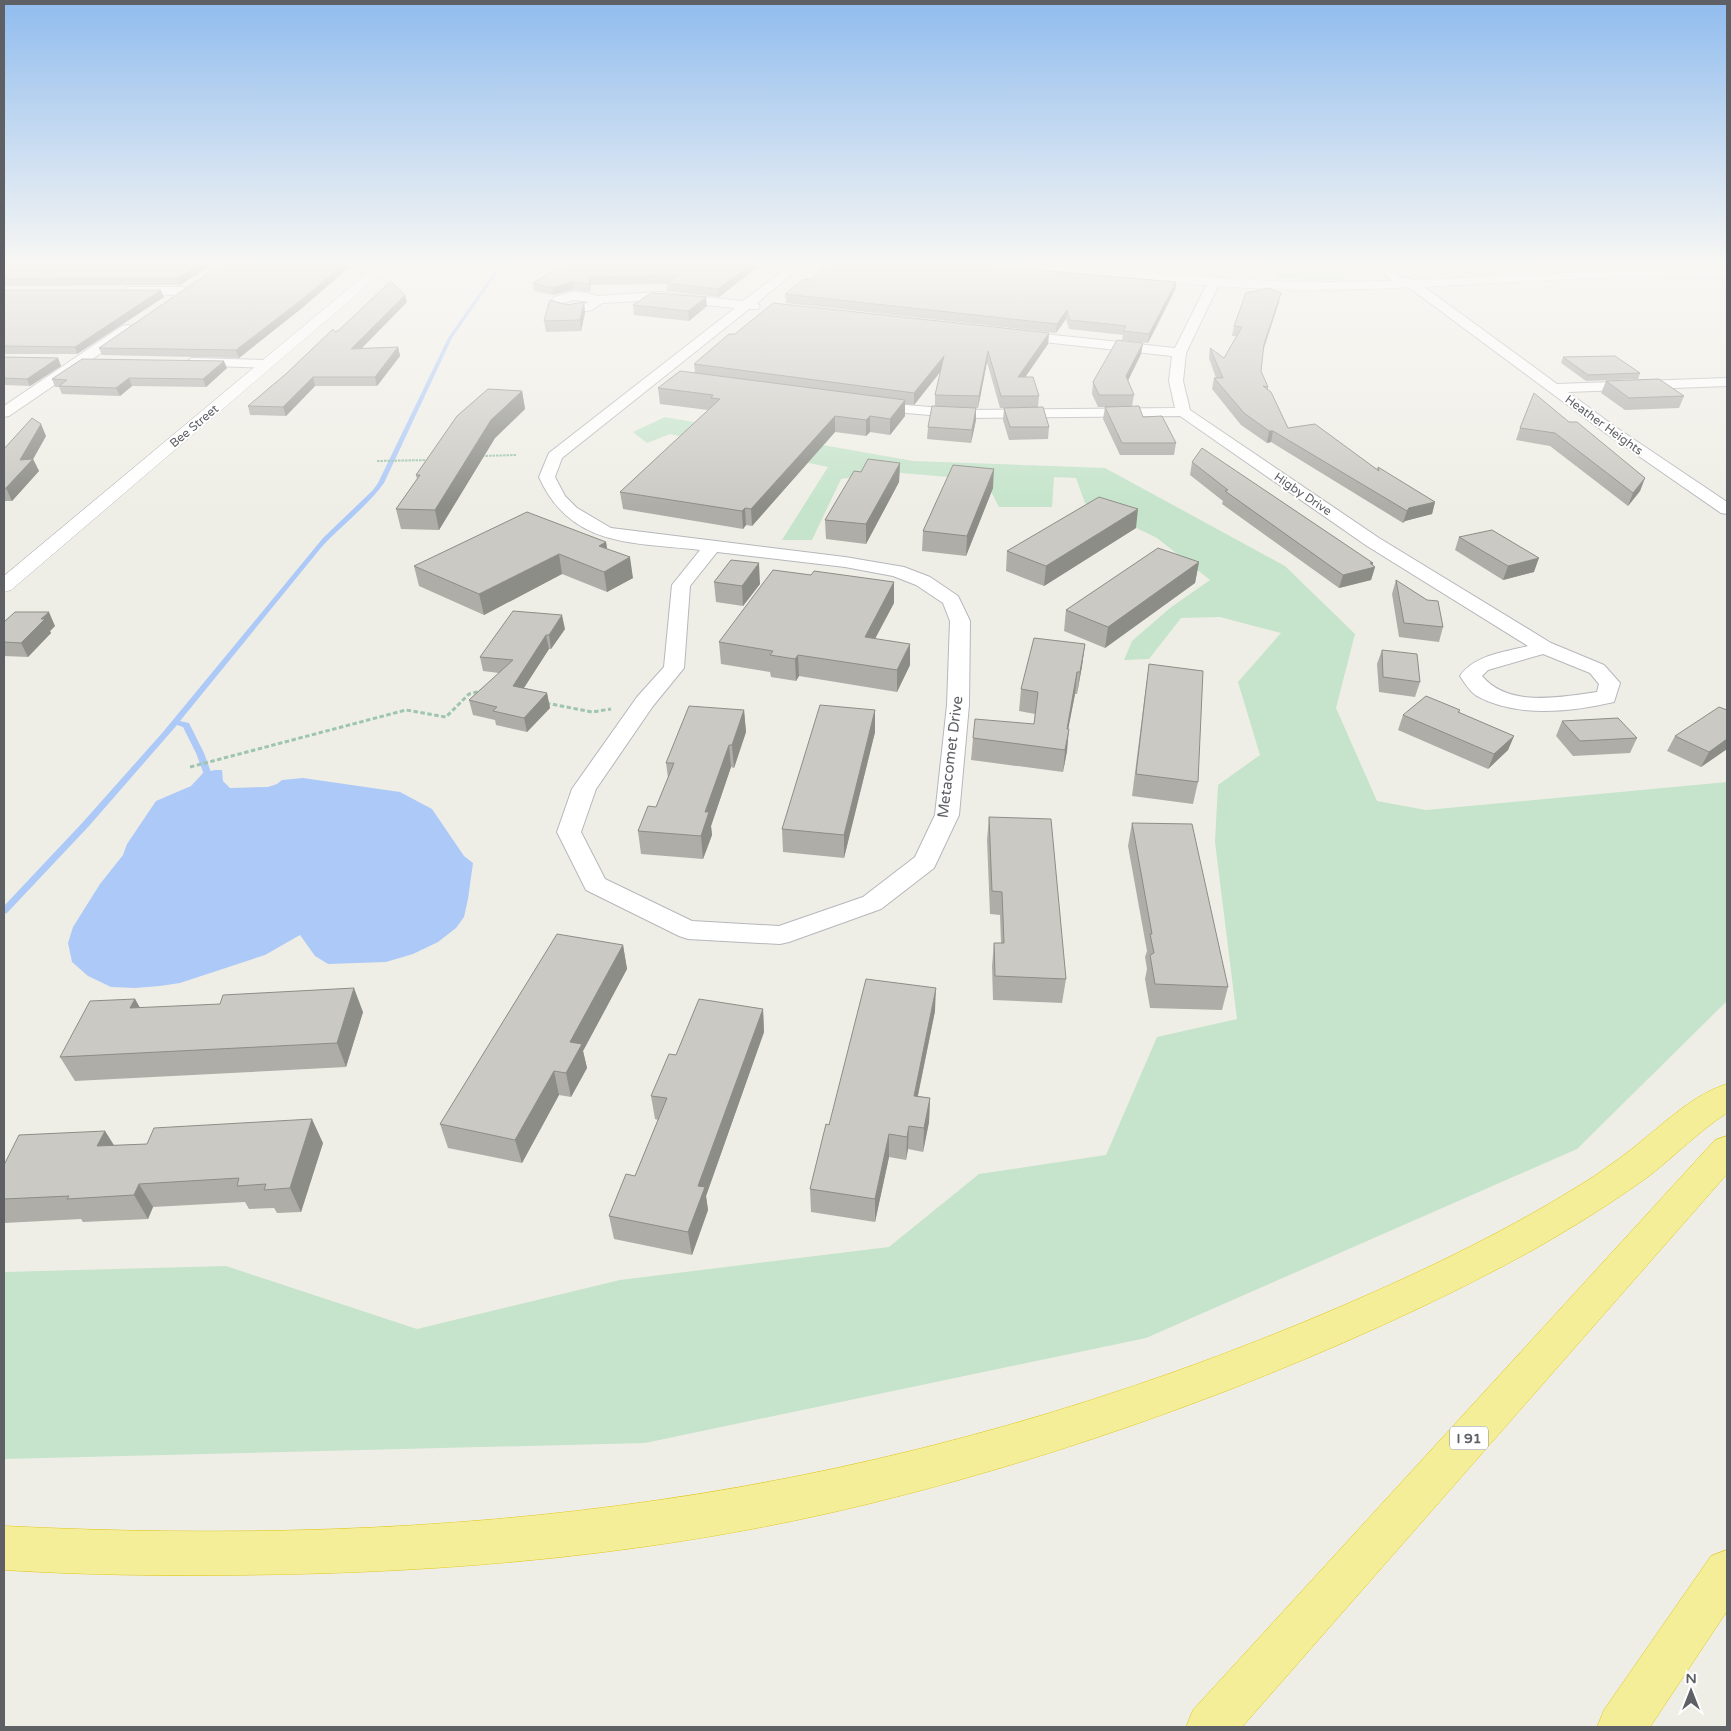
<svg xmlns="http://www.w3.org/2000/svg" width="1731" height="1731" font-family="'Varela Round',sans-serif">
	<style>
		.green { fill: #c5e4cb }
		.water { fill: #adc9f8 }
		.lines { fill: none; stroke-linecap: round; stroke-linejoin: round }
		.stream { fill: #adc9f8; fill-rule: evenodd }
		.minor-casing { stroke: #b6b7bc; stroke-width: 2 }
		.tertiary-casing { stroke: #b6b7bc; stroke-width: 1 }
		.motorway-casing { stroke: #e1c714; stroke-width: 1 }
		.path-far1 { stroke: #9ec5b1; stroke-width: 2; stroke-dasharray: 2.5 1; stroke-linecap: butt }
		.path { stroke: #9ec5b1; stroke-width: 3; stroke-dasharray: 4.5 2.5; stroke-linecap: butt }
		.minor { fill: #fff; fill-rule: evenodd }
		.tertiary { fill: #fff; fill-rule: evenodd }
		.motorway { fill: #f4ee98; fill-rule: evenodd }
		.wall { fill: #aeada8 }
		.shaded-wall { fill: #8d8d88 }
		.building { fill: #cac9c3; stroke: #8d8d88 }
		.labels { text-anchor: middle; stroke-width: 4; stroke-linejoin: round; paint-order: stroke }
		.far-street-label { font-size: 12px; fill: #5e6065; stroke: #fff }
		.shield { fill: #fff; stroke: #8e9093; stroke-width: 1 }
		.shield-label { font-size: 14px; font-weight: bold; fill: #5e6065 }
		.street-label { font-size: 15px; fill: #5e6065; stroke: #fff }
	</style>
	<rect width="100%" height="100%" fill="#efeee6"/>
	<path class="green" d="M1274 265H1326L1348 281 1276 278Z
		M1451 265H1685L1578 268 1463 275Z
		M665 417 913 461 1105 468 1285 566 1355 634 1336 708 1377 801 1426 810 1727 782V1001L1577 1149 1146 1338 645 1443 4 1459V1272L226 1266 417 1329 620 1280 889 1247 979 1174 1106 1155 1157 1037 1237 1019 1215 842 1218 785 1260 755 1238 682 1281 633 1220 617 1181 618 1149 659 1124 660 1132 641 1170 608 1210 580 1157 538 1085 503 1076 478 1054 477 1052 507H999L985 480 889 472 841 479 812 540H782L828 467 670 434 647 443 633 432Z"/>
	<path class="water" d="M215 770H222L223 781 230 788 268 787 277 784 282 780 303 778 400 792 432 809 464 856 473 863 468 899 464 917 456 928 438 942 413 954 386 962 328 964 315 956 300 935 265 955 180 983 160 986 135 988 111 987 88 976 72 962 68 943 73 927 100 884 123 855 127 844 156 801 191 786 203 773Z"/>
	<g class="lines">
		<path class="stream" d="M491 265H495L498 272 452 338 384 483C366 508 340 526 320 549L180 721 189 723 204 753 211 772 210 774H204L203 772 196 753 183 727 177 725 89 826 7 913 4 914V906L83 822 163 732 323 538 373 490 378 483 448 338 494 272Z"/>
		<g class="minor-casing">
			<path id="minor" d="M790 265H803L757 303 760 306 758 309H749L562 458 555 477 565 496 577 508 611 528 845 557 904 567 930 577 958 596 970 621 969 705 959 815 934 868 881 909 789 942 780 944 688 939 679 936 586 890 557 832 572 789 637 697 664 667 672 585 700 550C633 542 571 548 539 477L549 453 735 308 657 300 602 303 592 310 569 314 554 310 548 305 554 297 573 292 586 293 598 296 657 292 743 301ZM573 300 590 302 576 306 561 304ZM717 552 845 567 893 576 916 585 943 603 950 621 947 705 935 815 915 857 863 897 779 926 692 921 605 879 581 832 596 789 653 706 684 668 690 586Z
				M1379 265H1391L1389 267 1399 276 1415 280 1557 384 1727 378V386L1568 392 1614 426 1727 502V514L1721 513 1604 432 1407 286C1393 282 1386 278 1377 267Z
				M1214 278 1220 282 1186 353 1183 381 1190 410 1379 538 1551 643 1604 665 1620 683 1614 702C1571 712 1517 718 1477 696 1470 692 1464 682 1460 676 1474 655 1505 652 1528 646L1367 546 1180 416 964 418 872 410 867 409 865 406 867 403 872 402 964 410 1175 408 1169 381 1172 356 1015 339 1008 335 1015 331 1175 348 1208 282ZM1543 654 1590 673 1599 684 1597 692C1560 697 1509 708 1482 676L1488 670Z
				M129 287H183L189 291 183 295 125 294 123 291 125 288Z
				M127 325 132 326 133 329 132 332 9 416 4 417V406L122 326Z
				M192 358 267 360 274 364 267 368 187 365 185 362Z"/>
		</g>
		<g class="tertiary-casing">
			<path id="tertiary" d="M377 265H391L11 590 4 592V576Z
				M1030 265C1124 265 1218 282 1312 282 1451 282 1589 268 1727 268V276C1676 277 1624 277 1572 279 1485 283 1398 290 1311 290 1219 290 1128 277 1036 269Z"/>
		</g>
		<g class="motorway-casing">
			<path id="motorway" d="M1727 1084V1113C1699 1131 1676 1155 1649 1176 1612 1203 1573 1227 1533 1250 1435 1304 1331 1350 1226 1391 1109 1436 990 1474 868 1504 664 1554 452 1573 242 1575 162 1576 83 1575 4 1570V1526C222 1537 443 1532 659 1500 894 1466 1124 1400 1342 1306 1428 1269 1513 1228 1593 1177 1610 1165 1628 1153 1644 1139 1670 1118 1695 1094 1727 1084Z
				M1727 1136V1174L1242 1727H1186L1193 1710 1715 1140Z
				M1727 1550V1611L1650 1727H1597L1604 1710 1711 1556Z"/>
		</g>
		<path class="path-far1" d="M482 456 516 455
			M377 461 431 460"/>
		<path class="path" d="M546 703 592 712 611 709
			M190 767 406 710 446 717 469 694 484 690"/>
		<use href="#minor" class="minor"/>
		<use href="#tertiary" class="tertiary"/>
		<use href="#motorway" class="motorway"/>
	</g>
	<path class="wall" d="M4 265H212L180 285 4 286Z
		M562 265H760L719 297 667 291V284L591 285 590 292 573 290 553 295 534 291 533 283Z
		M1049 271 1176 282 1175 290 1148 343 1122 340 1123 335 1069 329 1066 319 1056 333 786 303 785 294 810 280Z
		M4 290 164 297 77 354H4Z
		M407 302 362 348 398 347 400 356 377 386H315L286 416 250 415 248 406 335 332Z
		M584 302 585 313 581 331 546 332 544 321 567 305Z
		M1279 302 1263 350 1261 371 1268 387V389L1288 428 1377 469 1378 467 1435 502 1432 514 1405 521 1403 523 1271 442 1267 443 1241 425 1212 389 1214 378H1216L1209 358 1210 348 1224 358 1236 336H1232L1234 326Z
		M633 305 707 306 689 321 634 315Z
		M302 308 239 358 102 355 99 348Z
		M1049 333 1048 344 1025 377 1039 396 1038 407 1049 427 1048 439 1009 440 1003 420 1004 408H1000L987 362 978 408H976V420L971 443 927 439 928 427 935 406V395L941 371 914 405 905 404V416L890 435 870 432 866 436 835 432 752 526 746 525 743 529 623 509 620 492 708 410 660 404 658 388 695 372 694 364 735 334Z
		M1143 343 1141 354 1128 380 1134 395 1132 406 1143 417 1176 443 1174 455H1120L1103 419 1105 407H1098L1092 394 1093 382Z
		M4 357 58 358 61 366 30 386 4 385Z
		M1563 357 1640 373 1638 379 1586 381 1561 363Z
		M227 368 206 387 132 386 120 396 62 394 59 387H55L52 379Z
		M1606 381 1684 396 1679 408 1625 410 1601 393Z
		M522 391 525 409 495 438 439 530 401 529 396 509 417 479 416 475Z
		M1569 422 1645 478 1640 491 1628 506 1550 446 1516 440 1520 428Z
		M46 436 33 459 39 471 12 501H4V449Z
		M1192 462 1373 563 1372 565 1375 567 1371 580 1339 588 1222 504 1223 501 1190 475Z
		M900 463 899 482 866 544 826 539 825 520 861 472Z
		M993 488 966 556 922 551 923 531Z
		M1136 528 1044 586 1006 571 1007 551Z
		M1459 537 1534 572 1503 580 1455 550Z
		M606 542 607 549 633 578 607 592 562 574 484 615 419 586 414 566Z
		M1199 562 1195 583 1105 648 1064 631 1066 610Z
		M811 575 894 582V603L875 638 910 665 897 692 799 676 796 681 771 677 770 672 721 664 719 642Z
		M1396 580 1443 627 1439 642 1399 637 1392 594Z
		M714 582 760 584 743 606 716 602Z
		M4 622 55 626 50 631 51 633 28 657 4 656Z
		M565 629 551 649H549L524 688 547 693 550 708 527 732 496 725 495 720 473 715 469 700 499 673 483 671 480 657Z
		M1085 644 1082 666 1077 694H1075L1068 729 1067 751 1063 772 971 760 973 738 1034 724 1035 714 1019 711 1021 689Z
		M1382 650 1420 682 1415 697 1379 692 1377 664Z
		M1149 664 1198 782 1193 804 1132 796 1146 686Z
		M744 710 746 732 734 768 731 767 711 826 712 835 703 859 641 854 638 831 656 807 668 778 666 763Z
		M875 710V732L844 858 783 852 782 829Z
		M1460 710 1459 713 1514 736 1508 750 1488 769 1398 730 1403 715Z
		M1727 710V749L1701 767 1667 751 1675 736Z
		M1562 721 1637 738 1630 753 1573 756 1556 736Z
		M989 817 1066 979 1062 1003 993 1000 992 966 994 943H1001L1000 915 990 914 987 840Z
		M1132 823 1228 987 1222 1010 1150 1008 1145 979 1147 969 1145 957 1147 951 1128 846Z
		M623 945 627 969 583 1051 587 1068 571 1097 559 1095 522 1163 448 1148 440 1124Z
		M135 999 140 1008 363 1012 346 1067 75 1081 60 1057Z
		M763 1009 764 1032 706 1196 708 1210 692 1255 614 1239 609 1216 635 1176 658 1120 655 1119 651 1096 676 1055Z
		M935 1011 918 1096 930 1098 929 1122 923 1152 908 1149 906 1160 889 1157 875 1222 811 1212 810 1189 829 1125Z
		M105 1131 114 1145 323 1143 301 1212 277 1213 274 1208 249 1209 245 1202 153 1207 148 1219 83 1222 81 1219 4 1223V1165Z"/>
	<path class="shaded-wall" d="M199 265H212L180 285 178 278Z
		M343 265H352L302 308 239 358 236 350Z
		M750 265H760L719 297 718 289Z
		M590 277 591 285 590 292 589 284Z
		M572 282 573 290 553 295 552 288Z
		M1176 282 1175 290 1148 343 1149 334Z
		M161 290 164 297 77 354 75 347Z
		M1281 293 1279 302 1262 354 1264 344Z
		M405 295 407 302 353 357 351 349Z
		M706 297 707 306 689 321 688 311Z
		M584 302 585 313 581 331 580 320Z
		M1067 310 1066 319 1056 333 1057 324Z
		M1049 333 1048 344 1017 389 1018 377Z
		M1143 343 1141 354 1125 387 1126 376Z
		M398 347 400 356 377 386 375 377Z
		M988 351 987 362 978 408 979 396Z
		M944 356V367L914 405V393Z
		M58 358 61 366 30 386 27 379Z
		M224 361 227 368 206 387 203 379Z
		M313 377 315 386 286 416 283 407Z
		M129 378 132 386 120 396 116 388Z
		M522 391 525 409 495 438 439 530 435 510 491 420Z
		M905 400V416L890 435V419Z
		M976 408V420L971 443 972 430Z
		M835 416V432L752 526 751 509Z
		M870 416V432L866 436V420Z
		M41 424 46 436 32 461 33 459 39 471 12 501 6 488 20 460Z
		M1269 431H1273L1271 442 1267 443Z
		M900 463 899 482 866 544V524Z
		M994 469 993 488 966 556 967 536Z
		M1645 478 1640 491 1628 506 1633 493Z
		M1435 502 1432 514 1405 521 1403 523 1407 511 1409 508Z
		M745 508 746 525 743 529 742 511Z
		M1138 509 1136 528 1044 586 1046 566Z
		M606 542 609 562 599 546Z
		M559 554 562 574 484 615 479 594Z
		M630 557 633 578 607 592 604 572Z
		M1539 558 1534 572 1503 580 1508 566Z
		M1199 562 1195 583 1105 648 1108 627Z
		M759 563 760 584 743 606 742 586Z
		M1370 563H1373L1372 567H1375L1371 580 1339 588 1343 575Z
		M894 582V603L865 658V637Z
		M49 612 55 626 50 631 51 633 28 657 21 643 41 619Z
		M562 615 565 629 551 649 549 635Z
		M546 635 549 649 516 700 513 686Z
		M910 644V665L897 692V670Z
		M1085 644 1082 666 1077 694 1080 672Z
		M798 655 799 676 796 681 795 659Z
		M1077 672 1075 694 1064 751 1067 729Z
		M547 693 550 708 527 732 524 718Z
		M744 710 746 732 734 768 732 745Z
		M875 710V732L844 858V835Z
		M1069 729 1067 751 1063 772 1065 750Z
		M1514 736 1508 750 1488 769 1494 754Z
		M1727 739V749L1701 767 1709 752Z
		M729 745 731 767 711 826 712 835 703 859 701 836 705 812Z
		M623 945 627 969 583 1051 587 1068 571 1097 566 1073 570 1042Z
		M354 988 363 1012 346 1067 337 1043Z
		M936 988 935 1011 913 1119 914 1096Z
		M135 999 148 1022 130 1008Z
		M763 1009 764 1032 706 1196 708 1210 692 1255 688 1232 698 1186Z
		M554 1071 559 1095 522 1163 515 1140Z
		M930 1098 929 1122 923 1152 924 1128Z
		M312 1119 323 1143 301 1212 290 1188Z
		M909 1126 908 1149 906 1160 907 1137Z
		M105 1131 119 1154 97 1146Z
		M889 1134V1157L875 1222V1199Z
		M139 1184 153 1207 148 1219 134 1195Z"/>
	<path class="building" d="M4 265H199L178 278 4 279Z
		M220 265H343L300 301 236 350 99 348Z
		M562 265H750L718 289 667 283 677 276 590 277 589 284 572 282 552 288 533 283Z
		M827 265H997L1049 271 1176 282 1149 334 1123 331 1126 326 1070 320 1067 310 1057 324 785 294 804 279 810 280Z
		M391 281 405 295 351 349 398 347 375 377H313L283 407 248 406 287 373 333 329 335 332 339 330Z
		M1268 288 1281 293 1264 344 1261 371 1268 387 1263 386 1271 392 1288 428 1315 424 1379 471 1378 467 1435 502 1409 508 1407 511 1273 431H1269L1244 413 1214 378H1223L1210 348 1224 358 1242 327 1234 326 1246 293Z
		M4 290H161L75 347 4 346Z
		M651 293 706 297 688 311 633 305Z
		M550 300 567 305 584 302 580 320 544 321Z
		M773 303 1049 333 1018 377H1033L1039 396H1001L988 351 979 396 935 395 944 356 914 393 694 364 729 334H735Z
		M1117 340 1143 343 1126 376 1134 395H1099L1093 382Z
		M1615 356 1640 373 1588 375 1563 357Z
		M4 357 58 358 27 379 4 378Z
		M82 359 224 361 203 379 129 378 116 388 59 386 67 380 52 379Z
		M680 371 905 400 890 419 870 416 866 420 835 416 751 509 745 508 742 511 620 492 720 399 711 398 713 395 658 388Z
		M1659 379 1684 396 1629 398 1606 381Z
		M488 389 522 391 491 420 435 510 396 509 420 475H416L457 416Z
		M1534 393 1569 422H1577L1645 478 1633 493 1555 433 1520 428Z
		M932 406 976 408 972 430 928 427Z
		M1139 406 1143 417 1162 416 1176 443H1122L1105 407Z
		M1043 407 1049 427H1010L1004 408Z
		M32 418 41 424 20 460 33 459 6 488 4 489V449Z
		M1202 448 1373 563H1370L1375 567 1343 575 1225 491 1228 490 1192 462Z
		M868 459 900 463 866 524 825 520 854 471 861 472Z
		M953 465 994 469 967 536 923 531Z
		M1099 497 1138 509 1046 566 1007 551Z
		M527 512 606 542 599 546 630 557 604 572 559 554 479 594 414 566Z
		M1492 530 1539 558 1508 566 1459 537Z
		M1158 548 1199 562 1108 627 1066 610Z
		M731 560 759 563 742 586 714 582Z
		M773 570 811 575 814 571 894 582 865 637 910 644 897 670 798 655 795 659 770 655 773 651 719 642Z
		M1396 580 1427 600 1438 601 1443 627 1404 623Z
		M513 611 562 615 549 635H546L513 686 547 693 524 718 493 711 497 707 469 700 513 660 480 657Z
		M15 612H49L41 619H45L21 643 4 642V622Z
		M1034 638 1085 644 1080 672H1077L1067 729H1069L1065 750 973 738 975 719 1034 724 1038 692 1021 689Z
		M1382 650 1417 654 1420 682 1383 677Z
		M1149 664 1203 671 1198 782 1136 774Z
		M1426 696 1460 710 1458 712 1514 736 1494 754 1403 715Z
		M820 705 875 710 844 835 782 829Z
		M689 706 744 710 732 745H729L705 812H709L701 836 638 831 648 806 656 807 674 763H666Z
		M1719 707 1727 710V739L1709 752 1675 736Z
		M1618 718 1637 738 1580 741 1562 721Z
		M989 817 1051 819 1066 979 995 976 994 943H1004L1002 892 992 891Z
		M1132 823 1192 824 1228 987 1155 984 1150 955 1154 953 1150 934H1152Z
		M557 934 623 945 570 1042 582 1044 566 1073 554 1071 515 1140 440 1124Z
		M866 979 936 988 914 1096 930 1098 924 1128 909 1126 907 1137 889 1134 875 1199 810 1189 826 1124 829 1125Z
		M354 988 337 1043 60 1057 90 1001 135 999 130 1008 220 1004 223 995Z
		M699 999 763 1009 698 1186 705 1187 688 1232 609 1216 626 1174 635 1176 667 1098 651 1096 669 1054 676 1055Z
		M312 1119 290 1188 264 1190 266 1184 237 1186 239 1178 139 1184 134 1195 67 1199 69 1196 4 1199V1165L19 1135 105 1131 97 1146 147 1144 154 1128Z"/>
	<linearGradient id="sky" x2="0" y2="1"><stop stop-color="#90bcee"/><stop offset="0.52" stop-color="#f8f7f4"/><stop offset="1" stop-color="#f8f7f4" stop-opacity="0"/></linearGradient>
	<rect width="1731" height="507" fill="url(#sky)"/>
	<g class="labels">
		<g class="far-street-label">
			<text transform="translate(1604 425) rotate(36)" y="4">Heather Heights</text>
			<text transform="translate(194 426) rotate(-40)" y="4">Bee Street</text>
			<text transform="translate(1303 494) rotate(34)" y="4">Higby Drive</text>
		</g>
		<rect class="shield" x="1450" y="1426.5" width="38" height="23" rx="4"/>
		<g class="shield-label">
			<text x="1469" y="1443">I 91</text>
		</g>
		<g class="street-label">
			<text transform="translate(950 757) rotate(-83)" y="5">Metacomet Drive</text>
		</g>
	</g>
	<rect width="1731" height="1731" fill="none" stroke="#5e6065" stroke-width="10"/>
	<g transform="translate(1691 1691)" stroke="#ffffff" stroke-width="4" paint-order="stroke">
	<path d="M0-4L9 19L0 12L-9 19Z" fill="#5e6065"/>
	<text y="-8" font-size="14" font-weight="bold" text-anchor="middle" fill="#5e6065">N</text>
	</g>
</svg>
